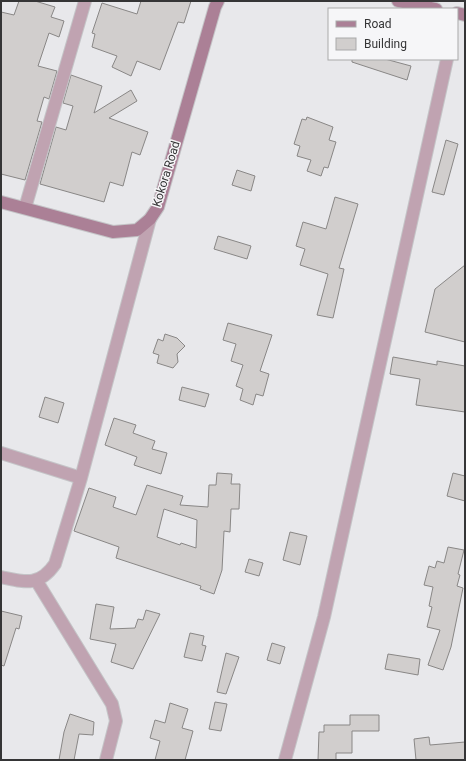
<svg xmlns="http://www.w3.org/2000/svg" width="466" height="761" font-family="Roboto,sans-serif">
	<style>
		.building { fill: #d1cecd; stroke: #898786; fill-rule: evenodd }
		.lines { fill: none; stroke-linecap: round; stroke-linejoin: round }
		.street-casing { stroke: #c4c4c7; stroke-width: 14 }
		.secondary-casing { stroke: #c4c4c7; stroke-width: 14 }
		.street { stroke: #c0a3b1; stroke-width: 12 }
		.secondary { stroke: #ab8096; stroke-width: 12 }
		.labels { text-anchor: middle; stroke-width: 3; stroke-linejoin: round; paint-order: stroke }
		.street-label { font-size: 12px; fill: #353536; stroke: #f6f6f8 }
	</style>
	<rect width="100%" height="100%" fill="#e8e8eb"/>
	<path class="building" d="M19 1H35L55 7 51 17 64 21 59 37 49 33 38 66 57 71 49 99 44 97 37 121 42 122 25 180 1 174V12L14 15Z
		M141 1H191L184 23 178 22 160 70 137 61 131 76 112 67 117 56 92 47 95 34 92 33 102 3 137 14Z
		M352 59H385L411 66 407 80 352 62Z
		M71 75 102 86 94 113 131 90 137 101 109 118 148 132 140 155 132 152 123 186 110 182 104 202 40 184 56 127 66 130 73 106 63 103Z
		M307 117 333 127 329 140 336 142 328 168 324 167 321 176 307 171 311 160 297 156 300 146 294 144 302 119 306 120Z
		M446 140 458 144 444 195 432 192Z
		M237 170 255 176 251 191 232 185Z
		M335 197 358 204 339 268 344 269 333 318 317 315 328 274 300 265 305 249 296 246 303 222 326 229Z
		M218 236 251 246 247 259 214 249Z
		M465 265V342L425 332 435 289Z
		M228 323 272 335 260 371 269 374 263 396 256 394 253 405 240 400 243 389 236 386 243 365 231 361 236 344 223 340Z
		M165 334 177 338 185 346 177 354 178 362 173 368 157 363 159 355 153 353 158 339 163 341Z
		M393 357 437 365V361L465 366V412L416 405 420 379 390 374Z
		M182 387 209 394 205 407 179 400Z
		M45 397 64 403 58 423 39 417Z
		M114 418 136 425 133 433 155 441 152 449 167 453 161 474 134 465 137 457 105 445Z
		M217 473 232 474 231 484H240L239 509H231L230 532 224 531 222 570 214 594 200 589 201 586 116 558 119 547 74 531 89 488 116 497 113 507 136 515 147 485 183 496 180 505 208 507 209 485H216ZM164 509 197 520 196 548 181 543 180 545 157 537Z
		M453 473 465 476V501L447 496Z
		M290 532 307 536 300 565 283 560Z
		M448 547 464 550 458 574 460 575 457 586 463 588 451 647 443 670 428 665 440 630 427 627 432 607 429 606 433 587 424 585 429 566 435 568 437 561 444 563Z
		M249 559 263 563 259 576 245 572Z
		M96 604 114 607 110 629 135 628 138 619 143 620 146 610 160 614 133 669 111 662 116 644 90 639Z
		M1 611 22 616 19 629 16 628 4 666 1 665Z
		M190 633 204 636 202 645 206 646 202 661 184 657Z
		M272 643 285 647 280 664 267 660Z
		M226 653 239 657 226 694 217 692Z
		M388 654 420 659 418 675 385 669Z
		M215 702 227 704 221 731 209 729Z
		M170 703 188 709 182 728 193 731 185 760H155L160 741 150 738 155 720 165 723Z
		M70 714 94 722 93 735 79 734 74 760H59L64 732Z
		M350 715H379V731H352V753H336V760H318L319 732H324V725H350Z
		M429 737 430 745 465 742V760H416L414 739Z"/>
	<g class="lines">
		<g class="street-casing">
			<path id="street" d="M25 208 85 1
				M1 453 81 478
				M1 577C25 582 39 587 55 564L81 478 150 219
				M36 580 112 704 116 721 106 760
				M285 760 324 617 447 59"/>
		</g>
		<g class="secondary-casing">
			<path id="secondary" d="M398 1 436 9
				M457 13 465 15
				M1 202 113 232 137 230 150 219 158 207 215 7 218 1"/>
		</g>
		<use href="#street" class="street"/>
		<use href="#secondary" class="secondary"/>
	</g>
	<g class="labels">
		<g class="street-label">
			<text transform="translate(166 174) rotate(-73)" y="4">Kokora Road</text>
		</g>
	</g>
	<rect width="466" height="761" fill="none" stroke="#353536" stroke-width="4"/>
	<rect x="328" y="8" width="130" height="52" fill="#f6f6f8" stroke="#a9a9aa"/>
	<rect x="336" y="21" width="20" height="6" fill="#ab8096" stroke="#a9a9aa"/>
	<text x="364" y="28" font-size="12" fill="#353536">Road</text>
	<rect x="336" y="38" width="20" height="12" fill="#d1cecd" stroke="#a9a9aa"/>
	<text x="364" y="48" font-size="12" fill="#353536">Building</text>
</svg>
